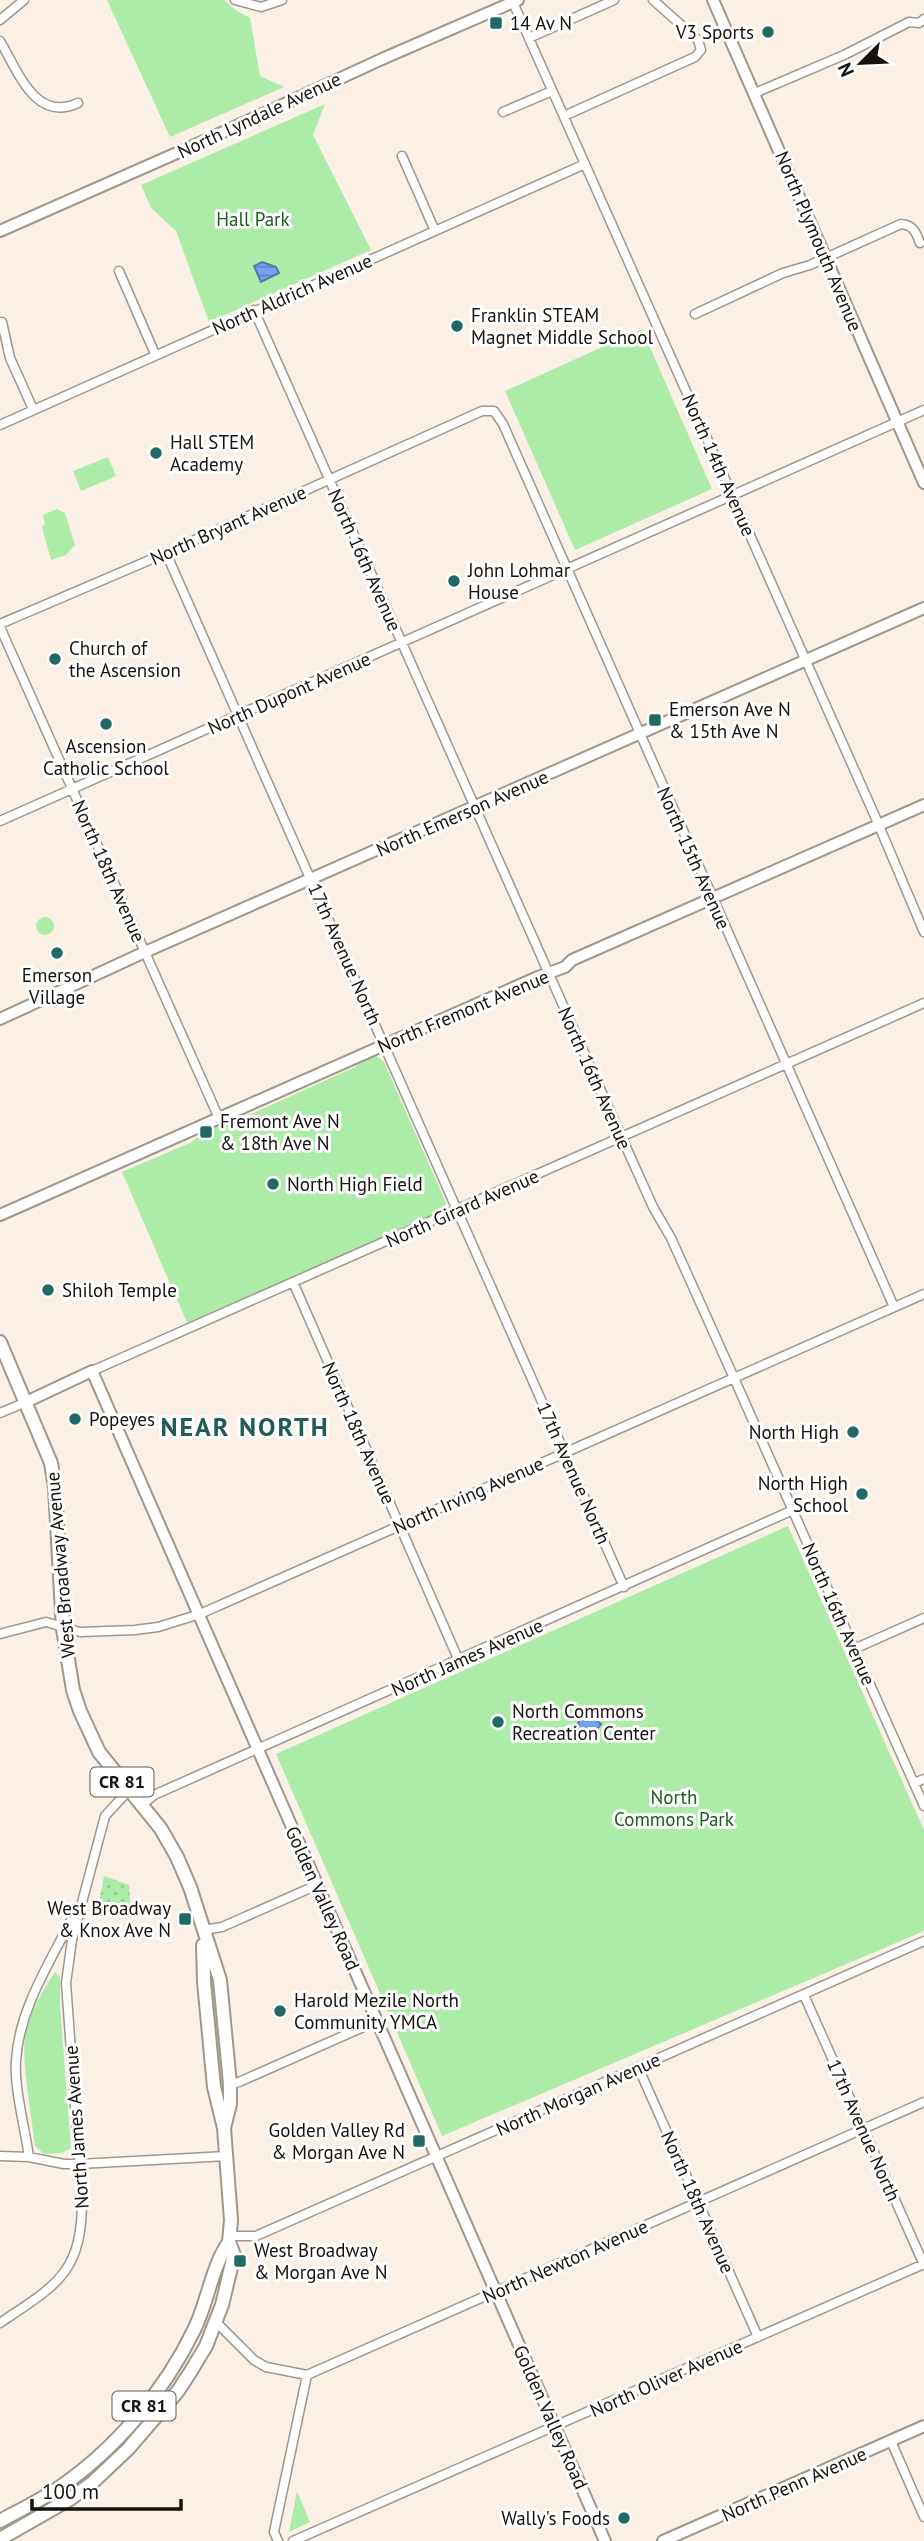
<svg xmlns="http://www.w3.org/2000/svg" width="924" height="2541" font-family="'PT Sans',sans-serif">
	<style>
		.grass { fill: url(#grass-dots) }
		.park { fill: #aceba8 }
		.water { fill: url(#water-rules); stroke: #5677ad; stroke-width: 2 }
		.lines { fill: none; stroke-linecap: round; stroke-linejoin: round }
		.street-casing { stroke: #9f968c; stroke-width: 11 }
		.secondary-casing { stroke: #9f968c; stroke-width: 14 }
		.primary-casing { stroke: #9f968c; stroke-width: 16 }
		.street { stroke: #fff; stroke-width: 8 }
		.secondary { stroke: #fff; stroke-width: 10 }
		.primary { stroke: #fff; stroke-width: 12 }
		.poi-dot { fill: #216a63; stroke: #fff; stroke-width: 2.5 }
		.labels { text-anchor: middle; stroke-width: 6; stroke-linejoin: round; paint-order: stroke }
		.shield { fill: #fff; stroke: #5c5a57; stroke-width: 2 }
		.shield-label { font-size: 18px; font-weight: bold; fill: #16130f }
		.poi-label { font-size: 19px; fill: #16130f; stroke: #fff; text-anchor: start }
		.street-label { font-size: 19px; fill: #16130f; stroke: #fff }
		.park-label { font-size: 19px; fill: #176018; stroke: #fff }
		.district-label { font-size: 26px; font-weight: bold; letter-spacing: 2px; fill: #225b55; stroke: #fff }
	</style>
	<defs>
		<pattern id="grass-dots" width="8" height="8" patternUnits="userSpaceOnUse" patternTransform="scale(1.75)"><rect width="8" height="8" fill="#aceba8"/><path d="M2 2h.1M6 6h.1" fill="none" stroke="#93c98f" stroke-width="1.8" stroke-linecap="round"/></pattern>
		<pattern id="water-rules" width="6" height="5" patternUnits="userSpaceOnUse" patternTransform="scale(1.75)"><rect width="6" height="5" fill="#72a2f1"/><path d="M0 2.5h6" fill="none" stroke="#5d83c2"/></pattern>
	</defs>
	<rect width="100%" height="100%" fill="#faf0e6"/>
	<path class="grass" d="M104 1876 129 1885 131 1912 99 1902Z"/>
	<path class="park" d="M107 0H224L237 11 250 18 260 76 284 87 170 137Z
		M325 104 313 135 371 250 209 322 176 231 151 208 141 185Z
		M642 329 712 489 575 550 505 391Z
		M108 457 116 476 81 491 73 471Z
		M57 509 65 513 75 545 66 555 51 560 42 527 45 524 43 515Z
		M36 926a9 9 0 1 1 18 0a9 9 0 1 1-18 0Z
		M373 1056 378 1057 384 1062 446 1203 442 1213 188 1325 122 1172 192 1142 205 1131 232 1118 251 1114 355 1067 366 1058Z
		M788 1526 924 1830V1931L442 2136 276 1754Z
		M55 1972 60 1977V2005L71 2148 62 2153 44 2154 35 2146C32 2117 20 2057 26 2031 31 2010 43 1990 55 1972Z
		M297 2491 310 2522 289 2532Z"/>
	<path class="water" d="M262 262 276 267 279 273 261 282 254 266Z
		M587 1714 601 1724 598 1728 584 1733 577 1727 581 1715Z"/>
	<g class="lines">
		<g class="street-casing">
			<path id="street" d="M235 0 261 7 282 0
				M512 0 874 814 924 932
				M0 20 24 0
				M529 38 614 0
				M0 41C18 71 35 123 78 103
				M755 93 844 55 909 22 919 23 924 19
				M503 112 552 91
				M564 116 695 57 701 50 698 40 653 0
				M402 156 435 231
				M119 271 155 354
				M254 310 622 1138 653 1207 671 1238 734 1378 924 1806
				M695 314 783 273 810 265 901 224C913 225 916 232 920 243
				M2 322 10 358 33 409
				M0 425 585 164
				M166 553 624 1587
				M0 624 166 553 482 411H494L503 424 894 1307
				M0 627 218 1116
				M0 821 924 410
				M293 1282 459 1661
				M92 1371 924 1003
				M0 1413 26 1402
				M0 1634 46 1622 80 1632 135 1630 158 1627 200 1614 924 1294
				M854 1649 924 1618
				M914 1783 924 1779
				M142 1805 154 1795 793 1510
				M203 1930 222 1927 317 1885
				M804 1995 924 2265
				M638 2067 758 2337
				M230 2084 239 2082 377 2021
				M0 2156 29 2157 64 2164H79L227 2156
				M29 2157C25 2128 14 2088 16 2061 19 2007 52 1960 75 1912
				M229 2236H256L924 1941
				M216 2322 254 2360 266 2367 307 2375 924 2102
				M0 2323C56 2285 82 2274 82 2200L66 1983 72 1940 105 1816 129 1790
				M891 2441 924 2517
				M278 2541 274 2532 307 2375
				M293 2541 924 2264"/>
		</g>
		<g class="secondary-casing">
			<path id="secondary" d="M713 0 924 483
				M0 231 204 141 382 59 518 0
				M0 1019 145 952 924 608
				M0 1215 538 977 565 967 572 960 924 805
				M26 1402 92 1371 605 2541
				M663 2541 924 2426"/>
		</g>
		<g class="primary-casing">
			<path id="primary" d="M0 1342 51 1463 55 1488 63 1629 73 1690 80 1711 99 1752 161 1829 177 1857 190 1887 220 1980 230 2084V2104L224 2128
				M0 2521C20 2510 41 2500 60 2487 116 2449 165 2390 194 2330 208 2302 211 2268 229 2242
				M0 2539 70 2499 91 2484 128 2449 178 2391 191 2371 206 2346 222 2305 234 2255 229 2242 231 2220 224 2128 214 2087 204 1982 203 1945"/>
		</g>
		<use href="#street" class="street"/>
		<use href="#secondary" class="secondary"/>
		<use href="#primary" class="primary"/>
	</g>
	<g class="poi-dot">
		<rect x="489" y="16" width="14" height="14" rx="3.5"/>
		<circle cx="768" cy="32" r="7"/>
		<circle cx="457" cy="326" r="7"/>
		<circle cx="156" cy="453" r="7"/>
		<circle cx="454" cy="581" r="7"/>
		<circle cx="55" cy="659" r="7"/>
		<rect x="648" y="713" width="14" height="14" rx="3.5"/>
		<circle cx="106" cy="724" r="7"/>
		<circle cx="57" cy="953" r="7"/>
		<rect x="199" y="1125" width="14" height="14" rx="3.5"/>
		<circle cx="273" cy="1184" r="7"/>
		<circle cx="48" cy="1290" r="7"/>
		<circle cx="75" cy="1419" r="7"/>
		<circle cx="853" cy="1432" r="7"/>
		<circle cx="862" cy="1494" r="7"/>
		<circle cx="498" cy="1722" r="7"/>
		<rect x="178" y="1912" width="14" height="14" rx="3.5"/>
		<circle cx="280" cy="2011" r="7"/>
		<rect x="412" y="2134" width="14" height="14" rx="3.5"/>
		<rect x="233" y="2254" width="14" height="14" rx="3.5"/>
		<circle cx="624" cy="2518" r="7"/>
	</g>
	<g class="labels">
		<g class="shield">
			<rect x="90.5" y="1767.5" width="63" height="29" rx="5"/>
			<rect x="112.5" y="2391.5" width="63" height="29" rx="5"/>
		</g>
		<g class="shield-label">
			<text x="122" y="1788">CR 81</text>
			<text x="144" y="2412">CR 81</text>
		</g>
		<g class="poi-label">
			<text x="510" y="30">14 Av N</text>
			<text x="754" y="39" text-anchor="end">V3 Sports</text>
			<text x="471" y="322">Franklin STEAM<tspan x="471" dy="22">Magnet Middle School</tspan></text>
			<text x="170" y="449">Hall STEM<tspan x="170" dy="22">Academy</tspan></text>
			<text x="468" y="577">John Lohmar<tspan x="468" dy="22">House</tspan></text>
			<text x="69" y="655">Church of<tspan x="69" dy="22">the Ascension</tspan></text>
			<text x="669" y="716">Emerson Ave N<tspan x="669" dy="22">&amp; 15th Ave N</tspan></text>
			<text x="106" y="753" text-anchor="middle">Ascension<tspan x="106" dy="22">Catholic School</tspan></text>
			<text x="57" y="982" text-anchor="middle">Emerson<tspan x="57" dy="22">Village</tspan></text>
			<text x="220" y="1128">Fremont Ave N<tspan x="220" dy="22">&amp; 18th Ave N</tspan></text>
			<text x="287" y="1191">North High Field</text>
			<text x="62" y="1297">Shiloh Temple</text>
			<text x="89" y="1426">Popeyes</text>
			<text x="839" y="1439" text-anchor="end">North High</text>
			<text x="848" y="1490" text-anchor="end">North High<tspan x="848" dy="22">School</tspan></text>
			<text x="512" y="1718">North Commons<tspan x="512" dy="22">Recreation Center</tspan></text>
			<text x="171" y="1915" text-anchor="end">West Broadway<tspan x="171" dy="22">&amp; Knox Ave N</tspan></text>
			<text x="294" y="2007">Harold Mezile North<tspan x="294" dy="22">Community YMCA</tspan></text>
			<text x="405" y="2137" text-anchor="end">Golden Valley Rd<tspan x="405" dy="22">&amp; Morgan Ave N</tspan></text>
			<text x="254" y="2257">West Broadway<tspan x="254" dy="22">&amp; Morgan Ave N</tspan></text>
			<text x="610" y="2525" text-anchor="end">Wally's Foods</text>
		</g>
		<g class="street-label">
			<text transform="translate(259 115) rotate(-25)" y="7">North Lyndale Avenue</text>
			<text transform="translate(819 241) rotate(67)" y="7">North Plymouth Avenue</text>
			<text transform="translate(292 294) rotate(-24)" y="7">North Aldrich Avenue</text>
			<text transform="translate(719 465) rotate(66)" y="7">North 14th Avenue</text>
			<text transform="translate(228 525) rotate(-24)" y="7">North Bryant Avenue</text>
			<text transform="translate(365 560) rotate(66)" y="7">North 16th Avenue</text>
			<text transform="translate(289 693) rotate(-24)" y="7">North Dupont Avenue</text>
			<text transform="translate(462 813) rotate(-24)" y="7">North Emerson Avenue</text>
			<text transform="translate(694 858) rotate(66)" y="7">North 15th Avenue</text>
			<text transform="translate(109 871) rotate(66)" y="7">North 18th Avenue</text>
			<text transform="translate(345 954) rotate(66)" y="7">17th Avenue North</text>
			<text transform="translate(463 1011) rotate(-23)" y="7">North Fremont Avenue</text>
			<text transform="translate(595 1078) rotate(66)" y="7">North 16th Avenue</text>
			<text transform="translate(462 1208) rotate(-24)" y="7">North Girard Avenue</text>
			<text transform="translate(359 1433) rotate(66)" y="7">North 18th Avenue</text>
			<text transform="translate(574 1473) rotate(66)" y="7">17th Avenue North</text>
			<text transform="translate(468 1495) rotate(-24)" y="7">North Irving Avenue</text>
			<text transform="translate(60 1565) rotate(-95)" y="7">West Broadway Avenue</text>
			<text transform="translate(839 1614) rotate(66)" y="7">North 16th Avenue</text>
			<text transform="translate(467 1657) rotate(-24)" y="7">North James Avenue</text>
			<text transform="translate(323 1898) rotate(66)" y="7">Golden Valley Road</text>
			<text transform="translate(578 2094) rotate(-24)" y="7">North Morgan Avenue</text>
			<text transform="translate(76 2127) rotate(-94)" y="7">North James Avenue</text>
			<text transform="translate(864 2130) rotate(66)" y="7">17th Avenue North</text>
			<text transform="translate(698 2202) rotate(66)" y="7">North 18th Avenue</text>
			<text transform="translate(565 2261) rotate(-24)" y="7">North Newton Avenue</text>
			<text transform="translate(666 2378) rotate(-24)" y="7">North Oliver Avenue</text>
			<text transform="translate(551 2417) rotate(66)" y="7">Golden Valley Road</text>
			<text transform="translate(794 2484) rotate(-24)" y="7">North Penn Avenue</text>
		</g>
		<g class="park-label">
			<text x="253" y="226">Hall Park</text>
			<text x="674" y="1804">North<tspan x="674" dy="22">Commons Park</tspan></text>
		</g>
		<g class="district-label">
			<text x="245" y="1436">NEAR NORTH</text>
		</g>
	</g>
	<g transform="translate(861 63) rotate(246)" stroke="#ffffff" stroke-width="5" paint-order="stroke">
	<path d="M0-5L12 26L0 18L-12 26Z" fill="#16130f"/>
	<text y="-10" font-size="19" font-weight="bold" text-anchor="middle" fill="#16130f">N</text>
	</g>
	<path d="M32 2499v10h149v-10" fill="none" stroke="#16130f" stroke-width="3.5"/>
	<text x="42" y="2499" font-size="21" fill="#16130f" stroke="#ffffff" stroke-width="5" paint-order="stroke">100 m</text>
</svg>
